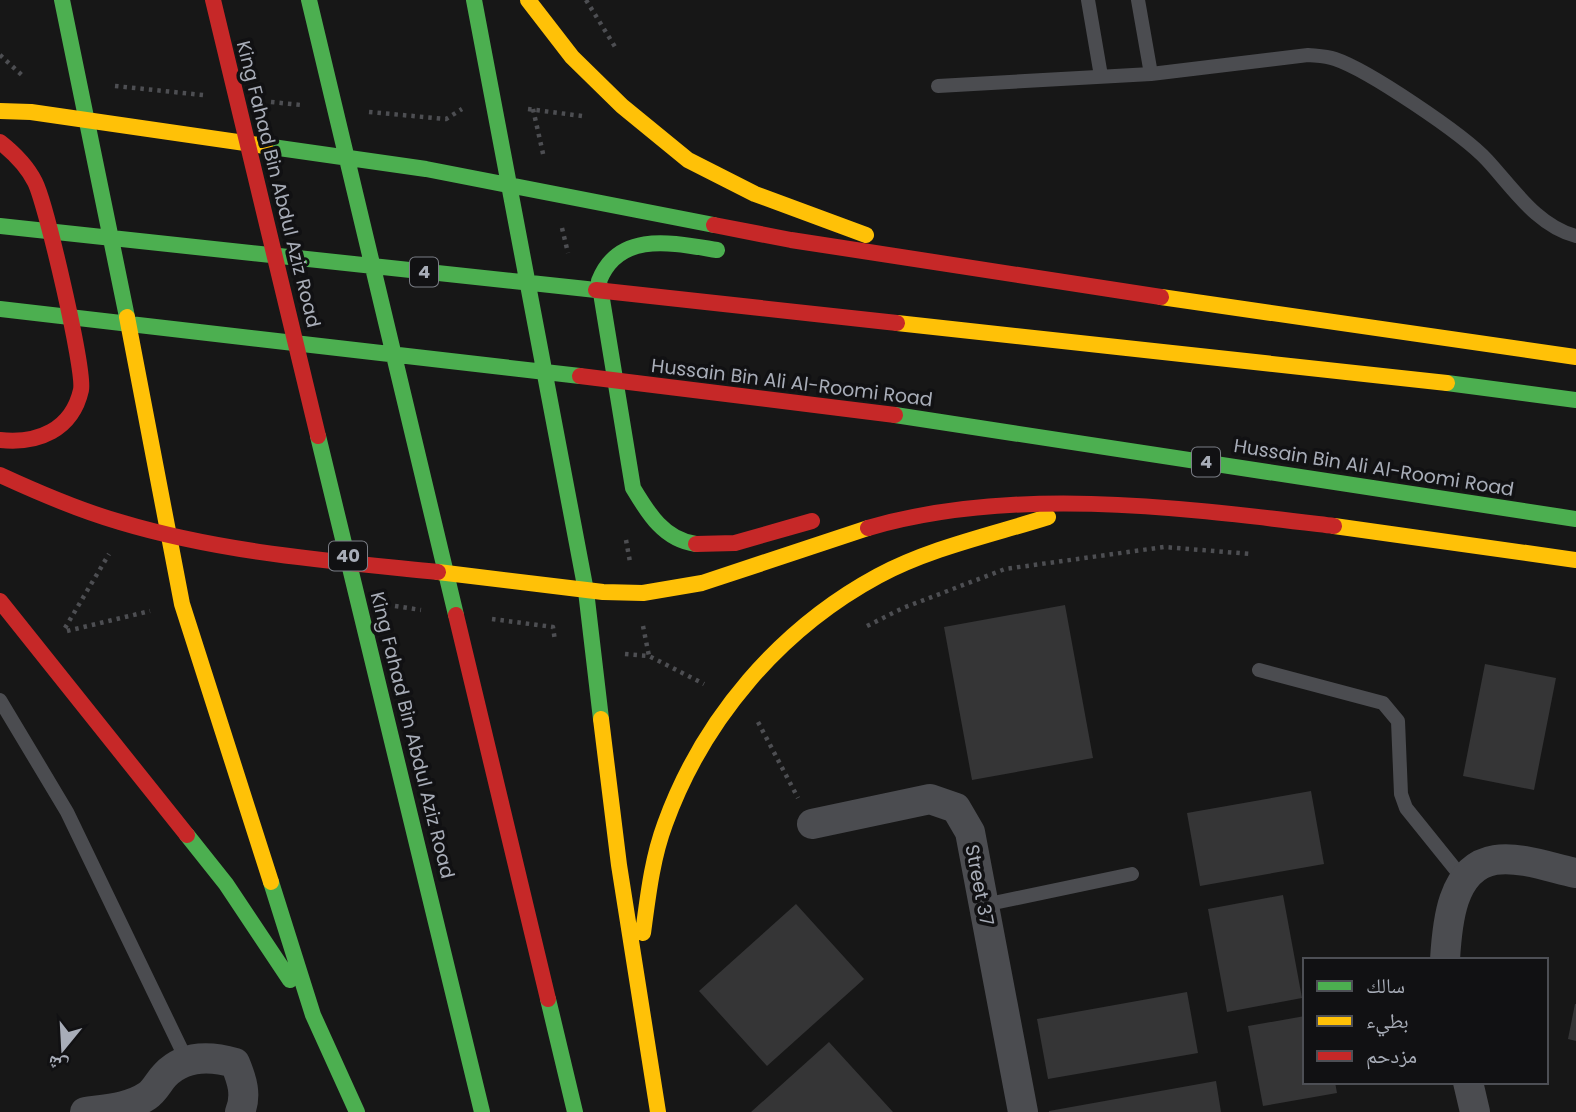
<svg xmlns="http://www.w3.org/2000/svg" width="1576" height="1112" font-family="Poppins,'Noto Naskh Arabic',sans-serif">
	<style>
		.building { fill: #353536 }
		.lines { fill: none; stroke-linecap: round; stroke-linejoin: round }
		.path { stroke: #4d4e52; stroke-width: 4.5; stroke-dasharray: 3.5 5; stroke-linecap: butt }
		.lane { stroke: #4b4c50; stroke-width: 14 }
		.street { stroke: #4b4c50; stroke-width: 30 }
		.fast { stroke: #4caf50; stroke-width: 16 }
		.slow { stroke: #ffc107; stroke-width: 16 }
		.jam { stroke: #c62828; stroke-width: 16 }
		.labels { text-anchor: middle; stroke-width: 7; stroke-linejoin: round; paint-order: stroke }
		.shield { fill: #111113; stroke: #7b7e86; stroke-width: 2 }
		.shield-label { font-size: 18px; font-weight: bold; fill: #a8adb8 }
		.street-label { font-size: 19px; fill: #a8adb8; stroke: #111113 }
	</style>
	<rect width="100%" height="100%" fill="#171717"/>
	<path class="building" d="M1065 605 1093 758 972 780 944 627Z
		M1485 664 1556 678 1534 790 1463 776Z
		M1311 791 1324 864 1200 886 1187 813Z
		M1283 895 1302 998 1227 1012 1208 909Z
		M796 904 864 979 767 1066 699 991Z
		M1187 992 1198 1053 1048 1079 1037 1019Z
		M1575 1004H1576V1041L1568 1039Z
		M1305 1016V1082H1335L1337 1093 1263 1106 1248 1026Z
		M829 1042 893 1112H751Z
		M1216 1081 1221 1112H1049V1111Z"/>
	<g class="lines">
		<path class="path" d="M586 0 617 50
			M0 55 25 78
			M115 86 203 95
			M271 102 301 105
			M528 109 582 116
			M533 109 544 158
			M369 112 446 119 462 109
			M562 228 568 253
			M626 540 630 562
			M395 606 421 610
			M492 619 553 627 555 641
			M643 626 649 656
			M867 626 903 608 1005 569 1164 547 1251 554
			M65 628 109 554
			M67 631 150 611
			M625 654 649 656 704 684
			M758 722 798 798"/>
		<path class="lane" d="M1088 0 1101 76
			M1138 0 1151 74
			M938 86 1151 74 1308 55C1318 56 1326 56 1335 59 1368 70 1463 134 1487 160 1513 188 1537 226 1576 236
			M1259 670 1383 703 1398 721 1401 794 1406 808 1464 880
			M0 700 67 812 187 1061
			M984 905 1132 874"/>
		<path class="street" d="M812 824 930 799 956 808 970 832 1023 1112
			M1445 960C1447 925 1451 867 1495 860 1520 856 1552 868 1576 873
			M1468 1082 1475 1112
			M85 1112C106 1109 129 1108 147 1096 155 1091 159 1081 165 1075 184 1055 211 1056 235 1063 242 1080 247 1095 240 1112"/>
		<path class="fast" d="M62 0 127 317
			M309 0 456 615
			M474 0 586 591 601 719
			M265 146 426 169 714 225
			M0 226 596 290
			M0 309 580 376
			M1447 383 1576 400
			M895 415 1576 519
			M318 436 482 1112
			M696 544C664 540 648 513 633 488L599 281C619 230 673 243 717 250
			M187 835 226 884 290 980
			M271 882 313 1015 357 1112
			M548 999 575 1112"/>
		<path class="slow" d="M528 0 572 57 622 106 688 160 755 194 866 235
			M0 111 31 112 265 146
			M1161 297 1576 357
			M127 317 182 604 271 882
			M897 323 1447 383
			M1334 526 1576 560
			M438 572 603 592 643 593 702 583 868 528
			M601 719 619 865 658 1112
			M643 933C648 896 652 859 665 824 703 719 780 629 878 576 930 548 991 535 1048 517"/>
		<path class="jam" d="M213 0 318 436
			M0 142C14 153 27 166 35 182 46 204 85 370 81 390 72 430 38 444 0 440
			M714 225 791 240 1161 297
			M596 290 897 323
			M580 376 895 415
			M0 475C39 493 78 510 120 522 223 553 331 561 438 572
			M868 528C1014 485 1185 508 1334 526
			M696 544 735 543 812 521
			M0 601 187 835
			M456 615 548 999"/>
	</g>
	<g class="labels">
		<g class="shield">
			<rect x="410" y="257.5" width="28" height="29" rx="5"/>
			<rect x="1192" y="447.5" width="28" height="29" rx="5"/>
			<rect x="329" y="541.5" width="38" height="29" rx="5"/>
		</g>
		<g class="shield-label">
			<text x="424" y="278">4</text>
			<text x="1206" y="468">4</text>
			<text x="348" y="562">40</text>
		</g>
		<g class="street-label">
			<text transform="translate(279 184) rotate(76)" y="7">King Fahad Bin Abdul Aziz Road</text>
			<text transform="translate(792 382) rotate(7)" y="7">Hussain Bin Ali Al-Roomi Road</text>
			<text transform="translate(1374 467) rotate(9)" y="7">Hussain Bin Ali Al-Roomi Road</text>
			<text transform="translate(413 735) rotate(76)" y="7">King Fahad Bin Abdul Aziz Road</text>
			<text transform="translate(980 885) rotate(79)" y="7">Street 37</text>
		</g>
	</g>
	<rect x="1303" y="958" width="245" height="126" fill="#111113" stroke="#4d4f55" stroke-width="2"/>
	<rect x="1317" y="981" width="35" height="10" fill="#4caf50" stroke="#4d4f55" stroke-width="2"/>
	<text x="1366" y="993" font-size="21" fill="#a8adb8">سالك</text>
	<rect x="1317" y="1016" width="35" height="10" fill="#ffc107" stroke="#4d4f55" stroke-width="2"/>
	<text x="1366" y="1028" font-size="21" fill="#a8adb8">بطيء</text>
	<rect x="1317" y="1051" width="35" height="10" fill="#c62828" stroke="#4d4f55" stroke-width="2"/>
	<text x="1366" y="1063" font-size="21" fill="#a8adb8">مزدحم</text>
	<g transform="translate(63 1049) rotate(198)" stroke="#111113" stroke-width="5" paint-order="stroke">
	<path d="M0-5L12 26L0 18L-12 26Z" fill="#a8adb8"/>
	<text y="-10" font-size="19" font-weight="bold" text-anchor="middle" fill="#a8adb8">ش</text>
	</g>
</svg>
